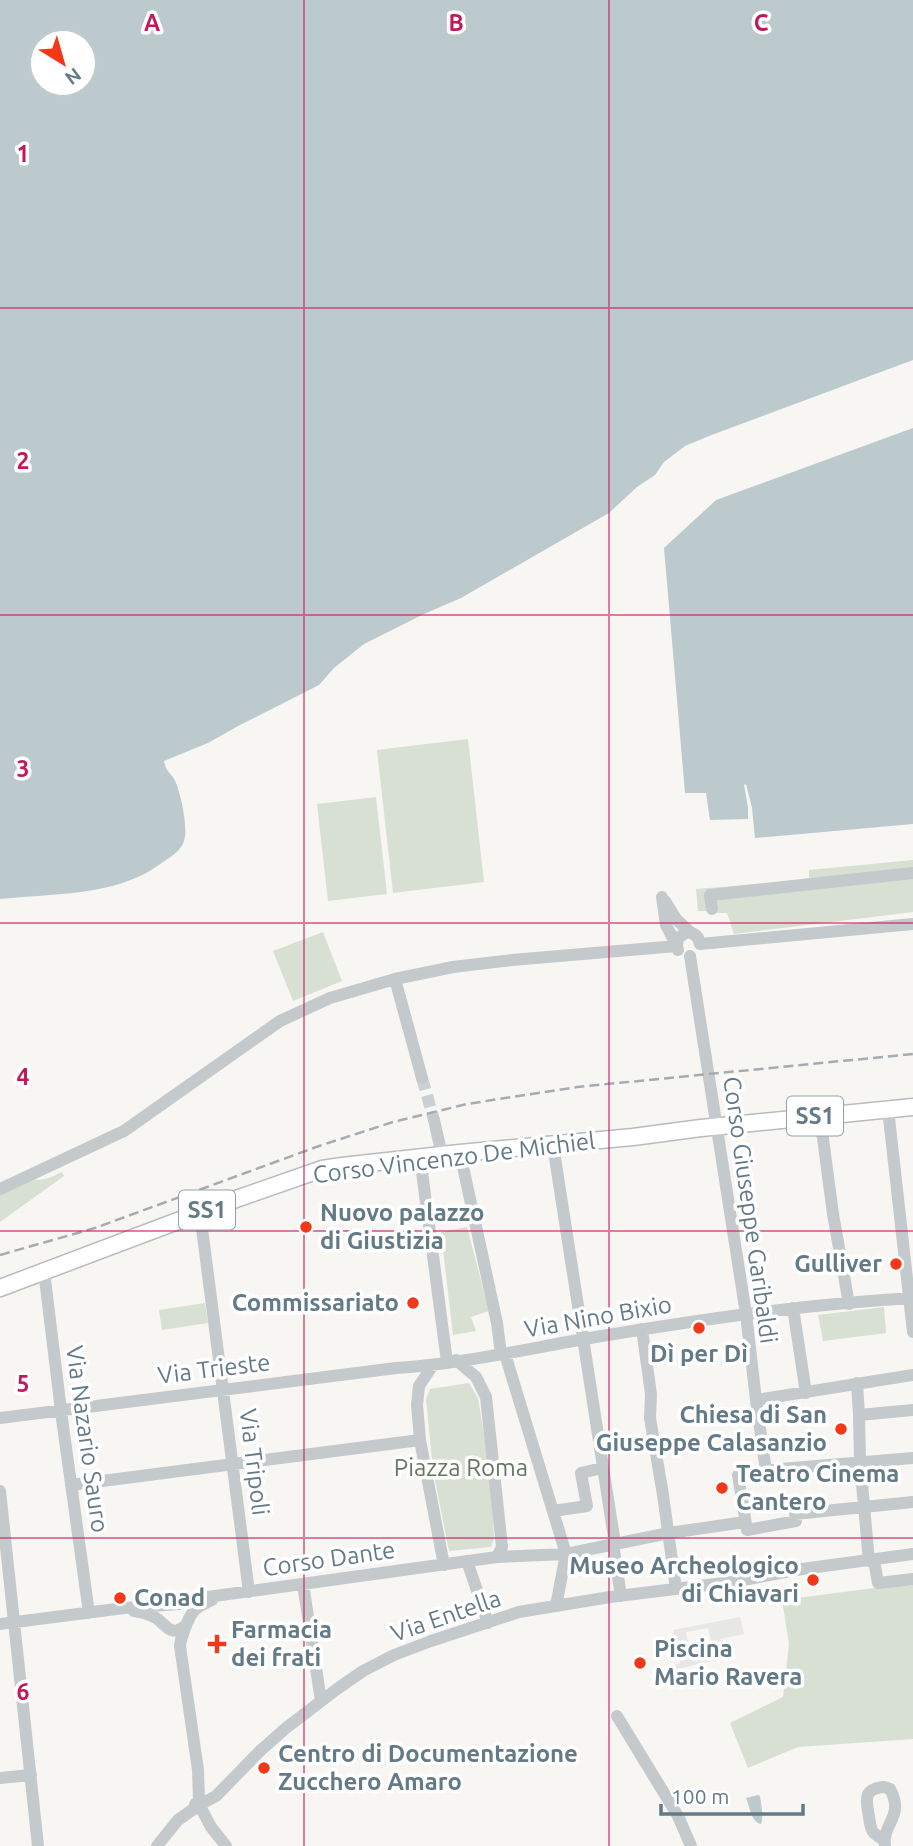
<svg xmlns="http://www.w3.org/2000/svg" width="913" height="1846" font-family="Ubuntu,sans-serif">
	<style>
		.built { fill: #e7e8e6; fill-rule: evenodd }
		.green { fill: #d8dfd3 }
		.water { fill: #bccacd; fill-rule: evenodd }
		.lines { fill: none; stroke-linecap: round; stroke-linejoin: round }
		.minor-tunnel { stroke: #cbd1d3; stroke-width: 12; stroke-dasharray: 12 6; stroke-linecap: butt }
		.major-casing { stroke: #b7bcbf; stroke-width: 19 }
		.minor { stroke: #c4c9cc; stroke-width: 12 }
		.major { stroke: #fff; stroke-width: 16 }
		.rail { stroke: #a4acb1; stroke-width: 2.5; stroke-dasharray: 10 5; stroke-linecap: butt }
		.grid { fill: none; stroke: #c2185b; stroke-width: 2; stroke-opacity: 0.55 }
		.poi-dot { fill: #f23818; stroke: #fff; stroke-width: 2.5 }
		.labels { text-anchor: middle; stroke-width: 7; stroke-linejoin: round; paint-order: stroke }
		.shield { fill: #fff; stroke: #92a2ab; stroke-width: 2 }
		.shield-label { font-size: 23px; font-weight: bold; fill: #637a87 }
		.street-label { font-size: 24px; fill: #637a87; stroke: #fff }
		.poi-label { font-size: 24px; font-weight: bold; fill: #637a87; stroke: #fff; text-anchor: start }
		.park-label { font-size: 24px; fill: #66785e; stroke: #fff }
		.grid-label { font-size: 23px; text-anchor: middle; font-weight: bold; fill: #c2185b; stroke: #fff; stroke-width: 7; stroke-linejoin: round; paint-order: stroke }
	</style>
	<rect width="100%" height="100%" fill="#f7f6f3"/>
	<path class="built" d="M740 1617 744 1634 720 1639 724 1658 674 1670 671 1666 680 1663 673 1630ZM708 1628 713 1650 690 1655 686 1632Z"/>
	<path class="green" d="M468 739 484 882 393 893 377 750Z
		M376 797 387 894 328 901 317 804Z
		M913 860V912L734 934 727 913H716L715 911H698L696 889 809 880V870Z
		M323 932 342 981 293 1001 273 951Z
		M62 1172 64 1176 0 1222V1195L33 1179C43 1182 53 1176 62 1172Z
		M467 1227 489 1311 471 1317 476 1331 453 1335 441 1232Z
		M205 1303 208 1323 162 1330 159 1310Z
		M884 1307 886 1333 823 1341 818 1315Z
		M469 1383 478 1398 490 1472 494 1538 491 1547 449 1551 433 1470 426 1399 430 1389Z
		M913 1583V1739L798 1747 748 1768 730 1723 783 1697 789 1644 782 1600Z"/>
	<path class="water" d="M0 0H913V360L709 436 685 446 664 462 655 475 637 487 609 513 461 598 424 614 364 644 334 668 319 685 240 725 208 743 164 761C167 775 172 772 176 783 181 795 187 824 185 836 184 848 175 854 166 860 157 866 148 873 138 877 95 896 46 894 0 899ZM42 42H84V84H42Z
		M913 428V824L755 838 752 808 746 784 744 785 748 807V819L710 820 706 793H685L664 548 716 500Z
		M758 1795 760 1796C761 1805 764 1815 761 1824 751 1822 750 1807 746 1798Z"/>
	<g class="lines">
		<path class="minor-tunnel" d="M422 1078 434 1120"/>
		<g class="major-casing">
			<path id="major" d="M0 1288 236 1199 322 1169 342 1166 460 1153 633 1137 701 1128 913 1107"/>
		</g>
		<path class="minor" d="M665 901 676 919 691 933
			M712 909 710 895 913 873
			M700 944 913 924
			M678 950 677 946 678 938 687 932C695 933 699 937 700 944
			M690 956 746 1314 756 1400 766 1471
			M395 979 422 1078
			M888 1109 913 1332
			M820 1116 833 1214 849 1304
			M434 1120 442 1155
			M553 1145 615 1544
			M460 1153 497 1323 501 1354
			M420 1157 447 1362
			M0 1189 124 1131 280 1021 330 998 395 979 453 967 512 960 677 946 666 925 662 897
			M200 1213 249 1592
			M44 1271 62 1419 89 1613
			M793 1308 806 1393
			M642 1329 651 1394 650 1418 663 1495 676 1589
			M505 1354 566 1554 556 1606
			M456 1360 476 1377 486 1397 502 1547 497 1557
			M433 1365 419 1386 417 1405 420 1440 444 1565
			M857 1383 859 1415 913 1410
			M756 1400 913 1375
			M859 1415 860 1462 869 1561
			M0 1418 396 1368C461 1364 526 1349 590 1338 697 1320 805 1304 913 1298
			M913 1458 781 1469 738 1475 747 1530 796 1521 795 1514 913 1502
			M71 1485 420 1440
			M0 1491 38 1846
			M553 1511 587 1506 581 1473 602 1468
			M613 1544 621 1596
			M874 1560 878 1583 913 1579
			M467 1561 488 1623
			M303 1584 321 1701
			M134 1611C142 1612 149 1614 156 1618 168 1626 170 1637 185 1626
			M0 1624 124 1608 179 1604 193 1599 497 1557 566 1554 669 1533 745 1522
			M617 1716 678 1816 691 1846
			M0 1778 31 1775
			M199 1801 198 1770 180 1646C181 1636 184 1632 187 1623 194 1607 196 1608 212 1600
			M203 1803 216 1796 261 1750 286 1728 337 1689 363 1671 394 1655 431 1641 519 1612 610 1597 732 1582 802 1569 913 1554
			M202 1810 211 1827 226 1846
			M884 1840C881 1838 877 1836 874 1833 870 1829 870 1822 869 1817 866 1799 863 1789 884 1787L890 1789C905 1817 882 1823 885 1846
			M157 1846 178 1820 195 1808V1804L199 1801"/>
		<use href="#major" class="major"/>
		<path class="rail" d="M0 1255 95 1228 319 1146 393 1122 467 1104 577 1087 913 1054"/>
	</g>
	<path class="grid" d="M304 0V1846M609 0V1846M0 308H913M0 615H913M0 923H913M0 1231H913M0 1538H913"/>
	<g class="poi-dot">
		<circle cx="306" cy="1227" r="7"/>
		<circle cx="896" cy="1264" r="7"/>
		<circle cx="413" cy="1303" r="7"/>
		<circle cx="699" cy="1328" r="7"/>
		<circle cx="841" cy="1429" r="7"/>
		<circle cx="722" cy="1488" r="7"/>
		<circle cx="813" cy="1580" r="7"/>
		<circle cx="120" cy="1598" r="7"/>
		<path d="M213.5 1633.5h7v7h7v7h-7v7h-7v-7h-7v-7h7z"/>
		<circle cx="640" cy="1663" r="7"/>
		<circle cx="264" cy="1768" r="7"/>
	</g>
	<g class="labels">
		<g class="shield">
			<rect x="787" y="1096.5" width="56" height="39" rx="5"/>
			<rect x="179" y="1190.5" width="56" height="39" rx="5"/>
		</g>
		<g class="shield-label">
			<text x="815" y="1124">SS1</text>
			<text x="207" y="1218">SS1</text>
		</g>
		<g class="street-label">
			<text transform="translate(454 1158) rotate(-7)" y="8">Corso Vincenzo De Michiel</text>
			<text transform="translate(750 1210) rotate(82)" y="8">Corso Giuseppe Garibaldi</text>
			<text transform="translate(598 1317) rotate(-10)" y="8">Via Nino Bixio</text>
			<text transform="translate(214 1369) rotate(-7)" y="8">Via Trieste</text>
			<text transform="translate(87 1439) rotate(82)" y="8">Via Nazario Sauro</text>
			<text transform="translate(254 1462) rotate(83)" y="8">Via Tripoli</text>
			<text transform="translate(329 1559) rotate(-8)" y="8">Corso Dante</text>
			<text transform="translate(446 1616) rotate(-19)" y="8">Via Entella</text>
		</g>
		<g class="poi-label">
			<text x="320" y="1221">Nuovo palazzo<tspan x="320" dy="28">di Giustizia</tspan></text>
			<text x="882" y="1272" text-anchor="end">Gulliver</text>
			<text x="399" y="1311" text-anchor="end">Commissariato</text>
			<text x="699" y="1362" text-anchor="middle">Dì per Dì</text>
			<text x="827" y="1423" text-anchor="end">Chiesa di San<tspan x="827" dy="28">Giuseppe Calasanzio</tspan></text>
			<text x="736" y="1482">Teatro Cinema<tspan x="736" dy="28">Cantero</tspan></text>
			<text x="799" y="1574" text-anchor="end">Museo Archeologico<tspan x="799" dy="28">di Chiavari</tspan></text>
			<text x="134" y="1606">Conad</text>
			<text x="231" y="1638">Farmacia<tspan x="231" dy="28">dei frati</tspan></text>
			<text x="654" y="1657">Piscina<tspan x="654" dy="28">Mario Ravera</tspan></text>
			<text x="278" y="1762">Centro di Documentazione<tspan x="278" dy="28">Zucchero Amaro</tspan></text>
		</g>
		<g class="park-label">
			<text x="461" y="1476">Piazza Roma</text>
		</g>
	</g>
	<g class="grid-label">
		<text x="152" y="31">A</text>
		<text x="456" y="31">B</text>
		<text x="761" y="31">C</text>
		<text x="23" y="162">1</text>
		<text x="23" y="469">2</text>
		<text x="23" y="777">3</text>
		<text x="23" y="1085">4</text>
		<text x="23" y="1392">5</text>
		<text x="23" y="1700">6</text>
	</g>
	<g transform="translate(63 63) rotate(143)"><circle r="33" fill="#ffffff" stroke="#c1cacf" stroke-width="2"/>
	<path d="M0-5L12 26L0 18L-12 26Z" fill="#f23818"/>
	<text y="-10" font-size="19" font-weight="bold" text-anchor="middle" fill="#637a87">N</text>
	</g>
	<path d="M661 1804v10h142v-10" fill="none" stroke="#637a87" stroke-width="3.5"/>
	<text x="671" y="1804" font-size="21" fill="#637a87" stroke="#ffffff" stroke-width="5" paint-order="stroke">100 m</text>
</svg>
